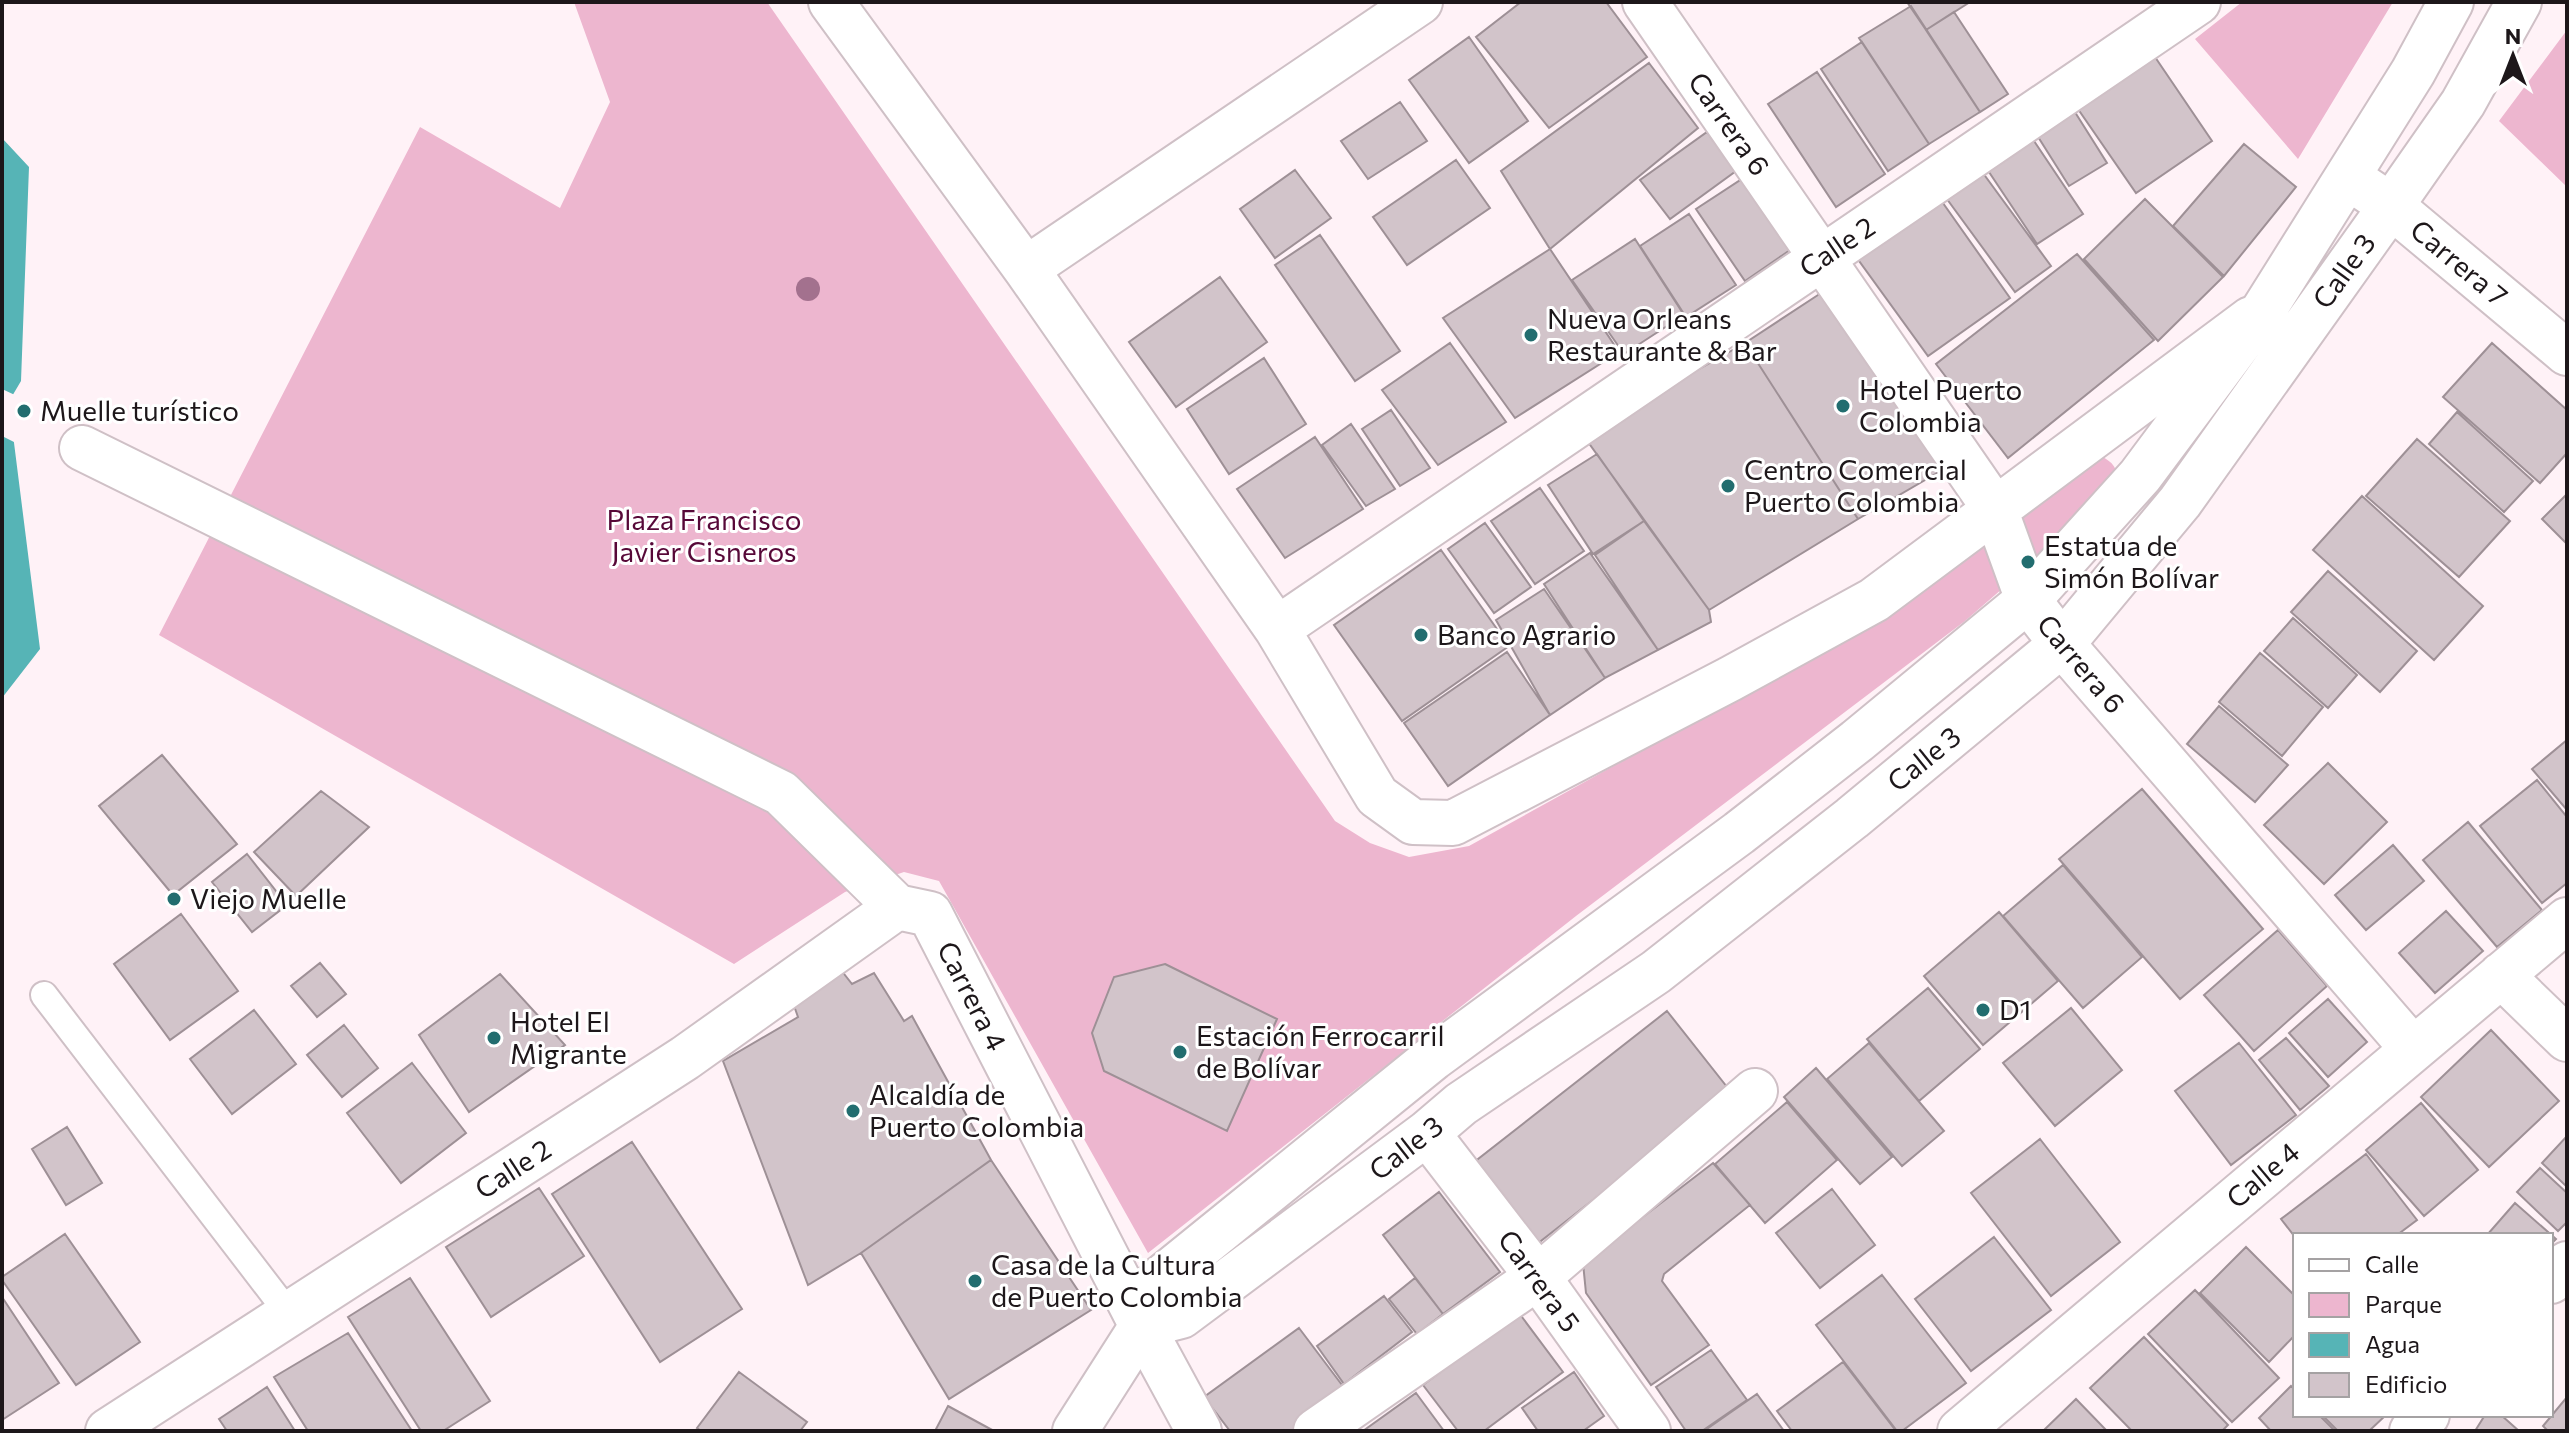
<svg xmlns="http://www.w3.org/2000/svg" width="2569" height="1433" font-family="Commissioner,sans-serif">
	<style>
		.green { fill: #edb6cf }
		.water { fill: #56b4b6 }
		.pier { fill: #fff2f7 }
		.building { fill: #d2c4ca; stroke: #9e9096; stroke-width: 2 }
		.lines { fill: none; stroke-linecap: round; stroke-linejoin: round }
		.lane-casing { stroke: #cfc0c6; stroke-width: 30 }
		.street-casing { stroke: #cfc0c6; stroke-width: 48 }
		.secondary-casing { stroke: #cfc0c6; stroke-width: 48 }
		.lane { stroke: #fff; stroke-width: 26 }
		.street { stroke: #fff; stroke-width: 44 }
		.secondary { stroke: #fff; stroke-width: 44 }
		.tree { fill: #a3718e }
		.poi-dot { fill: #226d6f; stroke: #fff; stroke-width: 3 }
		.labels { text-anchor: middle; stroke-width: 6; stroke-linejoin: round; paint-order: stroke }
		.street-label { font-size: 28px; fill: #1d171a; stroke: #fff }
		.poi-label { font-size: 28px; fill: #1d171a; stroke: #fff; text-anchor: start }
		.park-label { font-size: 28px; fill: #570838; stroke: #fff }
	</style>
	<rect width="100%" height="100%" fill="#fff2f7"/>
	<path class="green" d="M574 2H767L1335 821 1370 843 1409 857 1469 846 1861 629 2101 456C2118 465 2118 472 2116 490L1965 621 1576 916 1148 1253 939 881 904 872 845 892 734 964 159 635 420 127 560 208 610 102Z
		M2242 2H2393L2298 159 2195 39Z
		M2567 30V187L2499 121Z"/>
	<path class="water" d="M2 138 29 167 21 381 11 398V419L40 649 2 698Z"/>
	<path class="pier" d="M2 389 17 396 15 419 18 444 2 436Z"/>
	<path class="building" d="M1521 2H1606L1647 57 1549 128 1476 37Z
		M1907 2H1970L1926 30Z
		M1911 6 1980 112 1929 144 1859 38Z
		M1954 12 2008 94 1980 112 1926 30Z
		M1469 37 1528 121 1469 163 1409 80Z
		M1862 42 1929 144 1888 171 1821 69Z
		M2155 57 2212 141 2136 193 2078 109Z
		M1649 63 1698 128 1550 249 1501 171Z
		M1817 72 1885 174 1836 207 1768 104Z
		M1400 102 1427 141 1368 179 1341 141Z
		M2073 109 2107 163 2069 186 2035 132Z
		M1707 132 1736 171 1670 219 1640 180Z
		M2030 135 2083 214 2037 244 1985 166Z
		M2244 144 2296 187 2224 276 2173 226Z
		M1456 160 1490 208 1407 265 1373 217Z
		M1980 169 2051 266 2015 292 1944 195Z
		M1295 170 1331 218 1275 258 1240 209Z
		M1745 177 1793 248 1745 281 1696 209Z
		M1938 196 2010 298 1928 356 1854 254Z
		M2145 199 2223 277 2158 341 2084 259Z
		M1689 214 1736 285 1686 317 1640 246Z
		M1320 235 1400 351 1355 381 1275 265Z
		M1635 239 1684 315 1624 354 1572 280Z
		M1550 249 1619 352 1515 418 1443 318Z
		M2077 254 2154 340 2008 458 1936 364Z
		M1220 277 1267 342 1176 407 1129 342Z
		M1821 293 1944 469 1858 519 1745 343Z
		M1450 343 1506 422 1438 465 1382 390Z
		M1745 343 1858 519 1709 610 1583 435Z
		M2492 343 2567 410V453L2540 483 2443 397Z
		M1264 358 1306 424 1229 474 1187 409Z
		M1391 410 1430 468 1400 486 1362 429Z
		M2457 412 2533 481 2504 512 2429 444Z
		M1351 424 1395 489 1366 506 1322 445Z
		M1315 437 1363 509 1285 558 1237 489Z
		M2417 439 2510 521 2459 577 2366 496Z
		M1597 454 1644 521 1593 554 1548 485Z
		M1540 488 1584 551 1535 584 1491 521Z
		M2567 494V544L2542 519Z
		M2362 496 2483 606 2434 660 2313 550Z
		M1644 521 1709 610 1711 622 1658 650 1595 555Z
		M1485 523 1531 587 1494 613 1448 549Z
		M1441 550 1509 646 1402 721 1334 625Z
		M1590 553 1658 650 1605 678 1544 584Z
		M2328 571 2417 651 2380 692 2291 612Z
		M1544 589 1605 678 1550 715 1496 620Z
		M2293 618 2357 675 2328 708 2264 651Z
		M1507 652 1550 715 1448 786 1404 723Z
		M2260 653 2323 707 2282 756 2219 702Z
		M2219 706 2288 765 2255 802 2187 744Z
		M2567 740V810L2532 769Z
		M162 755 237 844 173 895 99 806Z
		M2328 763 2387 822 2324 884 2264 825Z
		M2537 780 2567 817V883L2542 903 2480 826Z
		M2142 789 2263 929 2180 999 2059 859Z
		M321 791 369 827 296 896 254 852Z
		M2468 822 2542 910 2497 947 2423 860Z
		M2393 845 2424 881 2366 930 2335 895Z
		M247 854 287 905 252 932 212 882Z
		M2063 865 2142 957 2083 1008 2003 916Z
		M2446 911 2483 951 2435 993 2399 953Z
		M1999 912 2058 981 1983 1045 1924 976Z
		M181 914 238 991 170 1040 114 964Z
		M2278 930 2327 986 2254 1051 2204 995Z
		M320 963 346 994 317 1017 291 986Z
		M1165 964 1277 1019 1227 1131 1104 1071 1092 1033 1114 977Z
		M841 970 852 984 874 973 904 1021 912 1016 991 1160 861 1253 808 1285 723 1061 798 1017 792 1000Z
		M500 974 565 1045 469 1112 419 1035Z
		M1928 988 1980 1049 1919 1101 1867 1039Z
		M2328 999 2367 1042 2328 1077 2289 1033Z
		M2071 1008 2122 1070 2055 1126 2003 1063Z
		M254 1010 296 1064 232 1114 190 1059Z
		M1667 1011 1731 1092 1537 1244 1473 1163Z
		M344 1025 378 1068 342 1097 307 1055Z
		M2491 1030 2559 1101 2489 1167 2421 1097Z
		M2286 1038 2329 1086 2300 1110 2259 1060Z
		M1869 1043 1944 1131 1902 1166 1827 1079Z
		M2239 1043 2296 1115 2231 1165 2175 1091Z
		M412 1063 466 1133 401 1183 347 1113Z
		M1816 1068 1892 1157 1860 1184 1784 1097Z
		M1787 1102 1837 1160 1765 1223 1715 1164Z
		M2421 1103 2478 1170 2424 1216 2366 1150Z
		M67 1127 102 1183 66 1205 32 1149Z
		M2567 1136V1187L2542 1163Z
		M2040 1139 2120 1242 2051 1296 1971 1193Z
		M632 1142 742 1309 660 1362 552 1194Z
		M2366 1154 2417 1220 2397 1235H2295V1237L2281 1219Z
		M991 1160 1091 1310 949 1399 861 1253Z
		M1713 1163 1750 1205 1664 1274 1662 1281 1709 1345 1651 1385 1586 1293 1583 1263Z
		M2540 1168 2567 1193V1222L2558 1231 2517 1192Z
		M539 1188 584 1256 491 1317 446 1247Z
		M1832 1189 1875 1245 1820 1288 1776 1233Z
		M1439 1192 1500 1272 1443 1314 1383 1235Z
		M2515 1203 2556 1239 2551 1244V1235H2487Z
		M65 1234 140 1342 76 1385 2 1280V1277Z
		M1994 1237 2051 1310 1971 1371 1915 1299Z
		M2246 1247 2295 1296V1335L2269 1362 2200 1293Z
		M1882 1275 1966 1383 1902 1431H1897L1816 1325Z
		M410 1278 490 1401 443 1431H421L348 1317Z
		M1415 1278 1443 1314 1417 1334 1389 1299Z
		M2195 1290 2279 1378 2232 1422 2148 1334Z
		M1384 1296 1412 1332 1344 1384 1317 1346Z
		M2 1297 59 1383 2 1420Z
		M1519 1313 1563 1372 1484 1431H1458L1423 1385Z
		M1299 1328 1348 1393 1297 1431H1230L1204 1397Z
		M348 1333 412 1431H308L274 1377Z
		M2144 1337 2228 1425 2222 1431H2132L2090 1388Z
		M1711 1350 1747 1400 1702 1431H1686L1656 1387Z
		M1843 1362 1896 1431H1792L1777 1411Z
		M739 1372 807 1422 800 1431H701L697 1428Z
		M1574 1372 1604 1416 1583 1431H1538L1522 1408Z
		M2291 1386 2295 1390V1415H2319L2335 1431H2271L2259 1418Z
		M267 1387 295 1431H227L219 1419Z
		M1416 1393 1444 1431H1363Z
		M1757 1394 1784 1431H1704Z
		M2567 1397V1431H2548L2543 1426Z
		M2076 1399 2107 1431H2043Z
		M948 1406 994 1431H935Z
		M2322 1415H2386L2369 1431H2338Z
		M2485 1415H2501L2519 1431H2475Z"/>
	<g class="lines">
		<g class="lane-casing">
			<path id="lane" d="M44 995 289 1314"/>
		</g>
		<g class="street-casing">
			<path id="street" d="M831 2 1026 269 1277 629 1377 796 1413 822 1453 823 1730 679 1874 600 2251 319
				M1645 2 1995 509 2028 600 2062 644 2413 1049
				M2348 177 2391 206 2567 353
				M1026 269 1420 2
				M82 448 781 793 897 907
				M1277 629 2198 2
				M2501 975 2567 1039
				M2551 1281 2567 1264
				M108 1431 685 1058 897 907 930 914 1142 1326 1075 1431
				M1316 1431 1538 1277 1755 1091
				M1960 1431 2567 920
				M2412 1431 2427 1415"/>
		</g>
		<g class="secondary-casing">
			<path id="secondary" d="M1427 1133 1538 1277 1648 1431
				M1142 1326 1181 1316 1427 1133 1461 1104 1656 972 1852 818 2062 644 2180 502 2391 206 2463 103 2519 2
				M1142 1326 1159 1280 1433 1058 1739 833 1857 741 2028 600 2140 476 2263 311 2413 72 2451 2
				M1142 1326 1199 1431"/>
		</g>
		<use href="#lane" class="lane"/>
		<use href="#street" class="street"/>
		<use href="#secondary" class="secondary"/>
	</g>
	<circle class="tree" cx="808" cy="289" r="12"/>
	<g class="poi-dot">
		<circle cx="1531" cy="335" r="8"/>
		<circle cx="1843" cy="406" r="8"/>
		<circle cx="24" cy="411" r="8"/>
		<circle cx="1728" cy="486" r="8"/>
		<circle cx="2028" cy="562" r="8"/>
		<circle cx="1421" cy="635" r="8"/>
		<circle cx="174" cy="899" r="8"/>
		<circle cx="1983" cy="1010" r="8"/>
		<circle cx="494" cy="1038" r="8"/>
		<circle cx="1180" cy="1052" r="8"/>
		<circle cx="853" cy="1111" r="8"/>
		<circle cx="975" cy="1281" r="8"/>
	</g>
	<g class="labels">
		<g class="street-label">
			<text transform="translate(1729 124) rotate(55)" y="10">Carrera 6</text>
			<text transform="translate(1837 247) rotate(-34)" y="10">Calle 2</text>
			<text transform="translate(2459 263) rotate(40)" y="10">Carrera 7</text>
			<text transform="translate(2344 271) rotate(-54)" y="10">Calle 3</text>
			<text transform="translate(2081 664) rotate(50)" y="10">Carrera 6</text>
			<text transform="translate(1924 759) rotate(-39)" y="10">Calle 3</text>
			<text transform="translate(972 996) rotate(63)" y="10">Carrera 4</text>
			<text transform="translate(1406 1148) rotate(-38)" y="10">Calle 3</text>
			<text transform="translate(513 1169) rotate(-33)" y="10">Calle 2</text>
			<text transform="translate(2263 1175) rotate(-40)" y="10">Calle 4</text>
			<text transform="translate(1539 1281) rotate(54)" y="10">Carrera 5</text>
		</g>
		<g class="poi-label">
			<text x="1547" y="329">Nueva Orleans<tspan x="1547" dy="32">Restaurante &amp; Bar</tspan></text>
			<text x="1859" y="400">Hotel Puerto<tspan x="1859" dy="32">Colombia</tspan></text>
			<text x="40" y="421">Muelle turístico</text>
			<text x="1744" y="480">Centro Comercial<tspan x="1744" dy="32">Puerto Colombia</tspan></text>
			<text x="2044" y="556">Estatua de<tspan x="2044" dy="32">Simón Bolívar</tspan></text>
			<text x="1437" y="645">Banco Agrario</text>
			<text x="190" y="909">Viejo Muelle</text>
			<text x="1999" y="1020">D1</text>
			<text x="510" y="1032">Hotel El<tspan x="510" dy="32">Migrante</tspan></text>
			<text x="1196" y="1046">Estación Ferrocarril<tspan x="1196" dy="32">de Bolívar</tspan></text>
			<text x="869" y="1105">Alcaldía de<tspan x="869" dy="32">Puerto Colombia</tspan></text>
			<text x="991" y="1275">Casa de la Cultura<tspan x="991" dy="32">de Puerto Colombia</tspan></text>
		</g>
		<g class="park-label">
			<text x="704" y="530">Plaza Francisco<tspan x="704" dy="32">Javier Cisneros</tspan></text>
		</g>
	</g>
	<rect width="2569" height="1433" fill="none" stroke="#1d171a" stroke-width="8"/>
	<rect x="2293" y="1233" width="260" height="184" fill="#ffffff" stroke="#a5a2a3" stroke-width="2"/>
	<rect x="2309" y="1259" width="40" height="12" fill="#ffffff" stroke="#a5a2a3" stroke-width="2"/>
	<text x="2365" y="1273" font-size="24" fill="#1d171a">Calle</text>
	<rect x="2309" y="1293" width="40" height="24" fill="#edb6cf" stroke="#a5a2a3" stroke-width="2"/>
	<text x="2365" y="1313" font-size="24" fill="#1d171a">Parque</text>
	<rect x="2309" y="1333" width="40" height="24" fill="#56b4b6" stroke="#a5a2a3" stroke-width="2"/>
	<text x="2365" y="1353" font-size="24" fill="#1d171a">Agua</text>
	<rect x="2309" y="1373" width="40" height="24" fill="#d2c4ca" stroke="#a5a2a3" stroke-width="2"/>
	<text x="2365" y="1393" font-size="24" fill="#1d171a">Edificio</text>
	<g transform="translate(2513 56)" stroke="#ffffff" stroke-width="6" paint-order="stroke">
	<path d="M0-6L14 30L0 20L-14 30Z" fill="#1d171a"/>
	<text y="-12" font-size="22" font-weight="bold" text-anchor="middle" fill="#1d171a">N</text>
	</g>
</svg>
